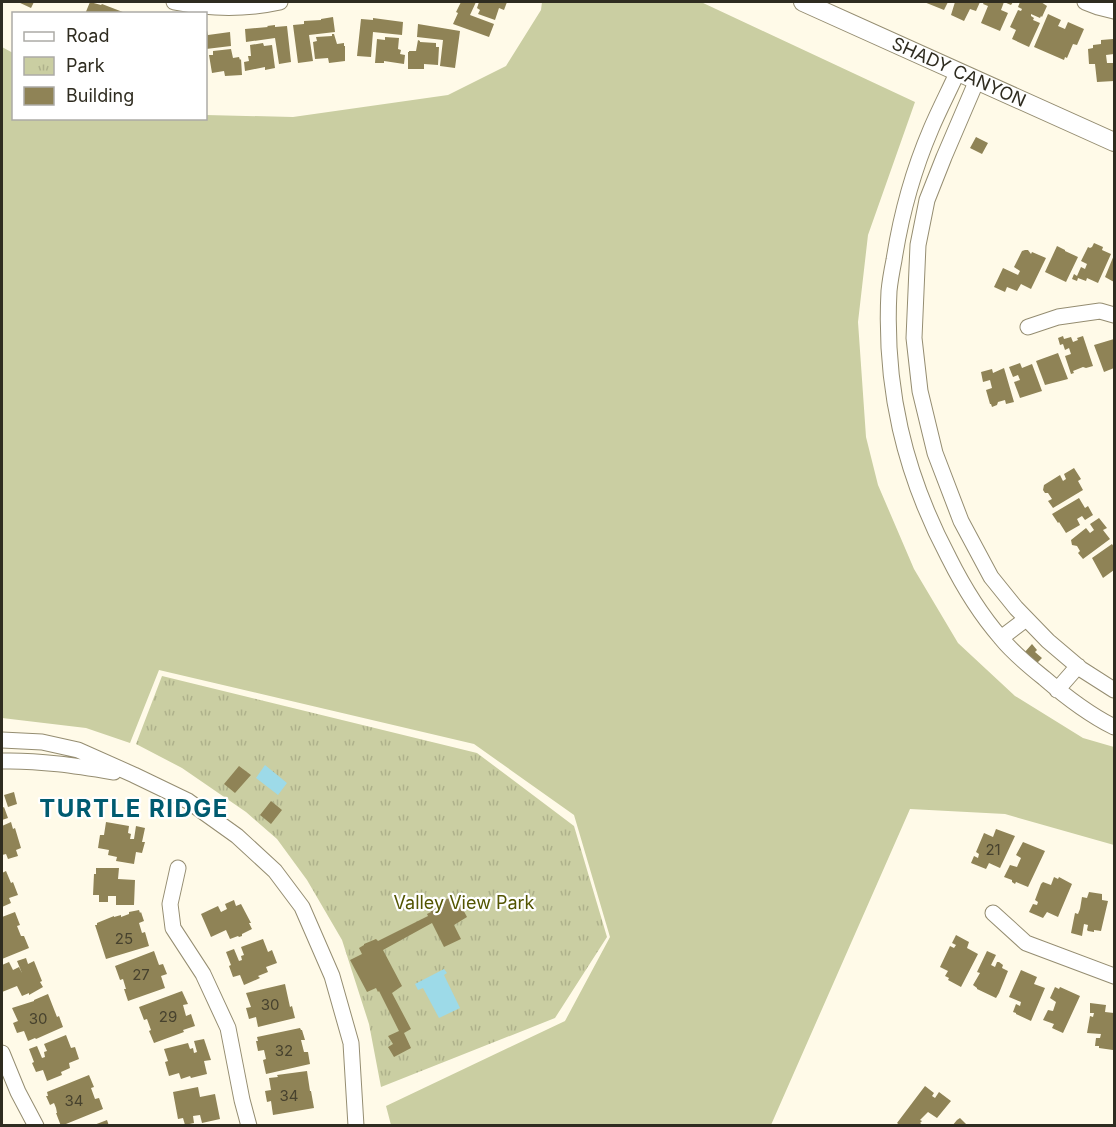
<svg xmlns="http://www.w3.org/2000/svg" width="1116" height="1127" font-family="Inter,sans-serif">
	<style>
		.grass { fill: #cacea2 }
		.park { fill: url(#park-tufts) }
		.water { fill: #9ddae8 }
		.building { fill: #8f8356 }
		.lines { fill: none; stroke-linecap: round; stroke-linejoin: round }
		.minor-casing { stroke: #958d71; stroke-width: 17 }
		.major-casing { stroke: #958d71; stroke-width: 20 }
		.minor { stroke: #fff; stroke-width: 15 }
		.major { stroke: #fff; stroke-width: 18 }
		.labels { text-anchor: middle; stroke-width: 4.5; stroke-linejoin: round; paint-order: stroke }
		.number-label { font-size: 15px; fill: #47422e }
		.street-label { font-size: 18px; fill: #2f2c20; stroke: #fff }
		.park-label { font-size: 18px; fill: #535502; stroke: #fff }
		.district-label { font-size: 24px; font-weight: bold; letter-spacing: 1.5px; fill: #005b70; stroke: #fff }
	</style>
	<defs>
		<pattern id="park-tufts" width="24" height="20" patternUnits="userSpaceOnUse" patternTransform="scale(1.5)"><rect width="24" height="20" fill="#cacea2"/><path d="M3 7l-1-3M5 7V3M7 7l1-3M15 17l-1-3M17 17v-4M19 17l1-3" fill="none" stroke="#aeb18b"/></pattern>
	</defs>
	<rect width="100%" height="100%" fill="#fffae8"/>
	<path class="grass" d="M542 2H701L915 102 868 235 858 322 866 437 878 485 914 569 958 643 1015 696 1083 738 1114 747V845L1005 814 910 809 771 1125H391L386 1106 565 1021 610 937 574 815 474 744 159 670 130 743 86 728 2 718V47L13 53 14 118H206V115L293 117 448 95 506 66 541 10Z"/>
	<path class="park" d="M162 676 477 753 574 826 607 937 555 1018 381 1087 369 1024 342 940 307 880 277 839 246 812 182 768 136 744Z"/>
	<path class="water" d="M265 765 287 783 278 795 256 778Z
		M444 969 447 973 444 975 460 1008 439 1018 423 988 418 990 415 984Z"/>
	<path class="building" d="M18 2H34L31 8Z
		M90 2 101 5 102 4 128 14H85Z
		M461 2H476L470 15 494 24 489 37 453 24 458 13 456 12Z
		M479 2H507L504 10 499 8 495 20 478 14 480 10 477 8Z
		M924 2H948L944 10Z
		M955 2H980L976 11 970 9 964 21 951 15Z
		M984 2H1013L1011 5 1004 2 1001 10 1008 13 1000 31 981 23 988 6 983 4Z
		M1020 2H1041L1047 6 1042 17 1041 16 1040 18 1031 14V16L1034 18 1033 20 1040 23 1029 47 1012 39 1016 30 1010 27 1018 10 1021 11 1022 9 1018 7Z
		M1048 14 1061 20 1058 26 1065 29 1068 22 1084 29 1077 45 1073 44 1067 58 1065 57 1064 60 1034 47Z
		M333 17 335 32 309 35 313 61 298 63 293 25 304 24V21L321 20V19Z
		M373 18 403 22 402 35 373 32 371 57 357 56 361 19 373 20Z
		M418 24 460 31 455 68 440 66 443 40 417 37Z
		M275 25V27L287 26 291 62 279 64 275 38 246 42 245 29 268 27 267 26Z
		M206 30H207L208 35 230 32 231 46 206 49Z
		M332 34H334L337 44 344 43V46H345V61L329 63 328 58 315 59 313 42 317 41 316 37 332 36Z
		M385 37 399 38 398 49 401 50 400 54 405 55 404 64 384 61V63H375L377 39 385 40Z
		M1113 39 1114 54 1106 55 1107 63H1114V81L1097 82 1095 64H1089L1088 49 1093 48V45L1101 44V40Z
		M418 40 420 41V42L436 43V47H439L438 65 424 64V69H408V52H409V51H416Z
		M263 43 264 46 272 45 275 68 265 70V67L245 71 244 62 249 61 248 56H251L250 45Z
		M231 49 233 58 239 57 240 60 241 59 242 75 225 76 224 71 212 73 209 55H213V51Z
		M976 137 988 143 982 154 970 148Z
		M1094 243 1103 247 1102 250 1111 254 1098 283 1087 278 1086 281 1078 278 1077 281 1072 279 1074 274 1077 276 1081 267 1085 269 1087 264 1081 261 1088 247 1090 248 1092 247Z
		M1057 246 1065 250V251L1078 257 1066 282 1045 272Z
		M1025 250H1028L1031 254 1032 252 1046 258 1031 289 1021 284 1017 291 1007 287 1005 292 994 287 1003 268 1018 275 1020 271 1014 267 1022 251Z
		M1114 255V282L1105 277Z
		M1063 336 1064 339 1071 337 1073 342 1078 340 1077 338 1083 336 1093 366 1086 368 1083 367 1073 371 1074 373 1071 374 1065 356 1071 354 1069 348 1065 350 1063 344 1060 345 1058 338Z
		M1114 339V368L1104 372 1094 345Z
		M1058 353 1068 379 1045 385 1036 361Z
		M1020 363 1022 368 1032 364 1042 391 1020 398 1014 382 1020 380 1018 375 1013 377 1009 367Z
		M1004 368 1014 402 1006 404 1005 400 998 402 997 405 992 407 991 404H990L986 390 992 388 990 380 983 382 981 372 992 369 993 373Z
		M1074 468 1081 479 1078 481 1083 490 1053 508 1048 501 1052 499 1048 493H1045L1043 490 1044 485 1060 475 1063 481 1066 479 1064 474Z
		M1079 498 1085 508 1088 506 1093 515 1085 520 1082 516 1077 519 1080 525 1066 533 1059 522 1058 523 1052 514Z
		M1099 518 1107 528 1103 530 1110 539 1083 559 1078 553 1080 551 1077 546 1072 545 1071 540 1086 528 1090 533 1094 530 1090 524Z
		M1112 544 1114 547V570L1103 578 1092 558Z
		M1032 644 1037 650 1035 652 1042 658 1035 665 1024 653Z
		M239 766 251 775 235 793 224 784Z
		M14 792 17 804 8 807 4 795Z
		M271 801 282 810 271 824 260 815Z
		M4 807 8 818 2 820V808Z
		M11 822 13 829 15 828 21 848 16 850 18 856 8 859 6 854 2 855V826Z
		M106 822 129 826 128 833 131 834 130 839H134L136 826 145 828 142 842H145L142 853 136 852 134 864 116 861 117 857 108 855 109 850 98 848 100 835H104Z
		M996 829 1015 836 1000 868 989 863 986 869 971 863 974 856 978 858 979 854 976 852 984 833 993 837Z
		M1023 842 1045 851 1028 887 1016 882 1015 884 1012 882V880L1004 877 1010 865 1017 867 1021 858 1016 855Z
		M96 868H119L118 879 135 880 134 905H116V896H108V902H99V895H93L94 874H96Z
		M6 871 11 883 13 882 18 895 9 898 11 903 2 907V873Z
		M1054 877 1058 879 1059 877 1072 884 1058 917 1047 912 1043 918 1029 912 1033 904 1037 905 1038 902 1035 900 1041 884 1043 882 1051 885Z
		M1089 892 1102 894V900L1108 901 1101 931 1094 930V932L1088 931 1087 930 1088 925 1084 924 1082 936 1071 933 1075 913 1078 914 1080 909 1082 897 1087 898Z
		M451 897 453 900 457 898 467 917 454 925 461 939 444 947 432 923 383 950 402 986 392 993 411 1029 404 1033 411 1048 394 1057 388 1047 393 1044 388 1036 399 1031 379 991 378 992 376 988 367 992 350 960 362 954 359 948 364 945V944L376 939 378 941 428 916 427 914 431 912 429 908Z
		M234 900 236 906 241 904 251 923H249L252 929 242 934V936L239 937 238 936 230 939 226 930 211 937 201 914 218 906 221 912 227 909 225 904Z
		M139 910 140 913 141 912 144 921 139 923 142 933 145 932 149 946 106 959 95 925H97V923L114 916V917L121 915V917L129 914V912Z
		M15 912 20 925 17 926 21 936H24L29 948 2 959V917Z
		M956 935 969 942 967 948 978 954 961 987 948 980 949 978 945 976 948 971 940 967 950 946 954 948 956 945 952 943Z
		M263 939 268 952 272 950 277 963 266 967 268 972 258 976 260 978 244 985 240 975 233 977 229 966 231 965 226 952 234 949 239 961 242 960 241 956 244 955 241 947Z
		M154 951 159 965 163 964 167 974 161 976 165 988 128 1001 124 989H126L123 979 120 980 115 966Z
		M987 951 996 955 991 965 995 967 997 962H999L1003 965 1002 968 1008 971 999 993 996 998 977 989V988L973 985 980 973 977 972Z
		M26 958 28 964 34 961 42 981 40 982 43 987 29 995V993L22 996 17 986 2 992V965L9 962 13 970 19 967 22 973 17 961Z
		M1021 970 1037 977 1034 984 1045 988 1031 1021 1016 1014V1013L1013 1012 1016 1004 1020 1006 1021 1002 1009 997Z
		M285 984 290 1007 292 1006 295 1018 258 1027 256 1017 249 1019 246 1008 251 1007 246 993Z
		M1055 987 1059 989 1060 987 1080 996 1063 1033 1052 1028 1054 1024 1043 1020 1048 1010 1053 1011 1056 1002 1050 998Z
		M182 991 188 1004 183 1005 186 1016 191 1014 195 1026 183 1030 184 1032 154 1043 149 1031 151 1030 147 1019 144 1020 139 1007Z
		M48 994 57 1017 59 1016 63 1027 36 1039 35 1038 28 1041 24 1031 17 1033 13 1023 18 1021 12 1008 34 1001V1000Z
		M1090 1003 1106 1005 1105 1012 1114 1013V1045L1113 1050 1099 1048V1046H1095L1096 1038H1100L1101 1034 1087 1033 1090 1016 1093 1017 1094 1013H1090Z
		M300 1028 301 1030H302L305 1040H301L304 1052H308L310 1064 266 1074 263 1060 266 1059 264 1050 258 1051 256 1041H258L257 1037Z
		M66 1035 71 1048 75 1047 79 1059 69 1063 70 1068 61 1072 62 1075 47 1081 43 1070 36 1072 32 1063 34 1062 29 1049 37 1046 42 1058 45 1057 44 1052 47 1051 44 1044Z
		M204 1039 211 1060 204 1061 207 1074 191 1078 190 1076 181 1079 179 1073 169 1076 165 1062 168 1061 164 1049 188 1043 190 1049 193 1048 194 1053 197 1052 194 1041Z
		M307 1071 310 1091H311L314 1108 273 1115 271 1101 267 1102 265 1091 271 1090 269 1078 278 1077 277 1075Z
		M89 1075 94 1087 91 1088 95 1099 99 1098 103 1109 61 1126 56 1113H57L56 1108 54 1103 50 1105 46 1096H48L47 1092Z
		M925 1086 934 1093 932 1096 935 1098 939 1092 951 1101 937 1118 928 1112 920 1120 922 1121 920 1123 924 1126H901L897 1123Z
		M198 1087 200 1097 215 1094 220 1119 202 1123 200 1115 193 1116 194 1123 185 1125 183 1118 178 1119 173 1092Z
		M960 1118 968 1126H952L957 1120Z
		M107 1120 109 1126H94V1125Z"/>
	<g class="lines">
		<g class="minor-casing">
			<path id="minor" d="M174 2C210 9 244 10 280 2
				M1085 2 1098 7 1114 11
				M958 71C949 91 939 110 931 129 913 171 901 215 894 260 892 270 890 281 889 291 884 387 904 473 949 558 963 586 980 614 1001 638 1013 653 1029 666 1044 678 1066 697 1088 714 1114 727
				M977 80 944 157 927 200 918 245 914 338 920 391 935 453 961 521 991 577 1016 608 1048 641 1081 669 1114 690
				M1028 327 1058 317 1100 311 1114 315
				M1001 638 1026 619
				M1057 690 1078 666
				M2 740 42 742 78 750 134 775 188 801 237 836 275 871 302 907 332 976 351 1043 356 1126
				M2 761C39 760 77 766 114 772
				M178 868 170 904 173 928 203 974 228 1028 242 1100 249 1126
				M993 913 1026 943 1114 976
				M2 1053 18 1092 36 1126"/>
		</g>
		<g class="major-casing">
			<g id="major">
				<path id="s1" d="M803 2 1114 142"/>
			</g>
		</g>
		<use href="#minor" class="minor"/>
		<use href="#major" class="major"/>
	</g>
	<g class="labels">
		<g class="number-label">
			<text x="993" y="855">21</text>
			<text x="124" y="944">25</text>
			<text x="141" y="980">27</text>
			<text x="270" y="1010">30</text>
			<text x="168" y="1022">29</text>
			<text x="38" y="1024">30</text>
			<text x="284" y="1056">32</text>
			<text x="289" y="1101">34</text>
			<text x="74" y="1106">34</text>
		</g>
		<g class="street-label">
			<text dy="6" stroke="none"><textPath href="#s1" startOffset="171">SHADY CANYON</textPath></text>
		</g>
		<g class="park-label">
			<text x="464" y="909">Valley View Park</text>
		</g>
		<g class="district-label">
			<text x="134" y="817">TURTLE RIDGE</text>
		</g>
	</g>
	<rect width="1116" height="1127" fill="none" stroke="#2f2c20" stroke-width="6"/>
	<rect x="12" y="12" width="195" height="108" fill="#ffffff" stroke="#acaba6" stroke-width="1.5"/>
	<rect x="24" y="32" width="30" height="9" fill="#ffffff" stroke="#acaba6" stroke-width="1.5"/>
	<text x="66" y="42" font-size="18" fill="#2f2c20">Road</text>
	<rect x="24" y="57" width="30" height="18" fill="url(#park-tufts)" stroke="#acaba6" stroke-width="1.5"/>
	<text x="66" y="72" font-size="18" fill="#2f2c20">Park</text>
	<rect x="24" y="87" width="30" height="18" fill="#8f8356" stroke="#acaba6" stroke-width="1.5"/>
	<text x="66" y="102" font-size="18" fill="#2f2c20">Building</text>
</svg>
